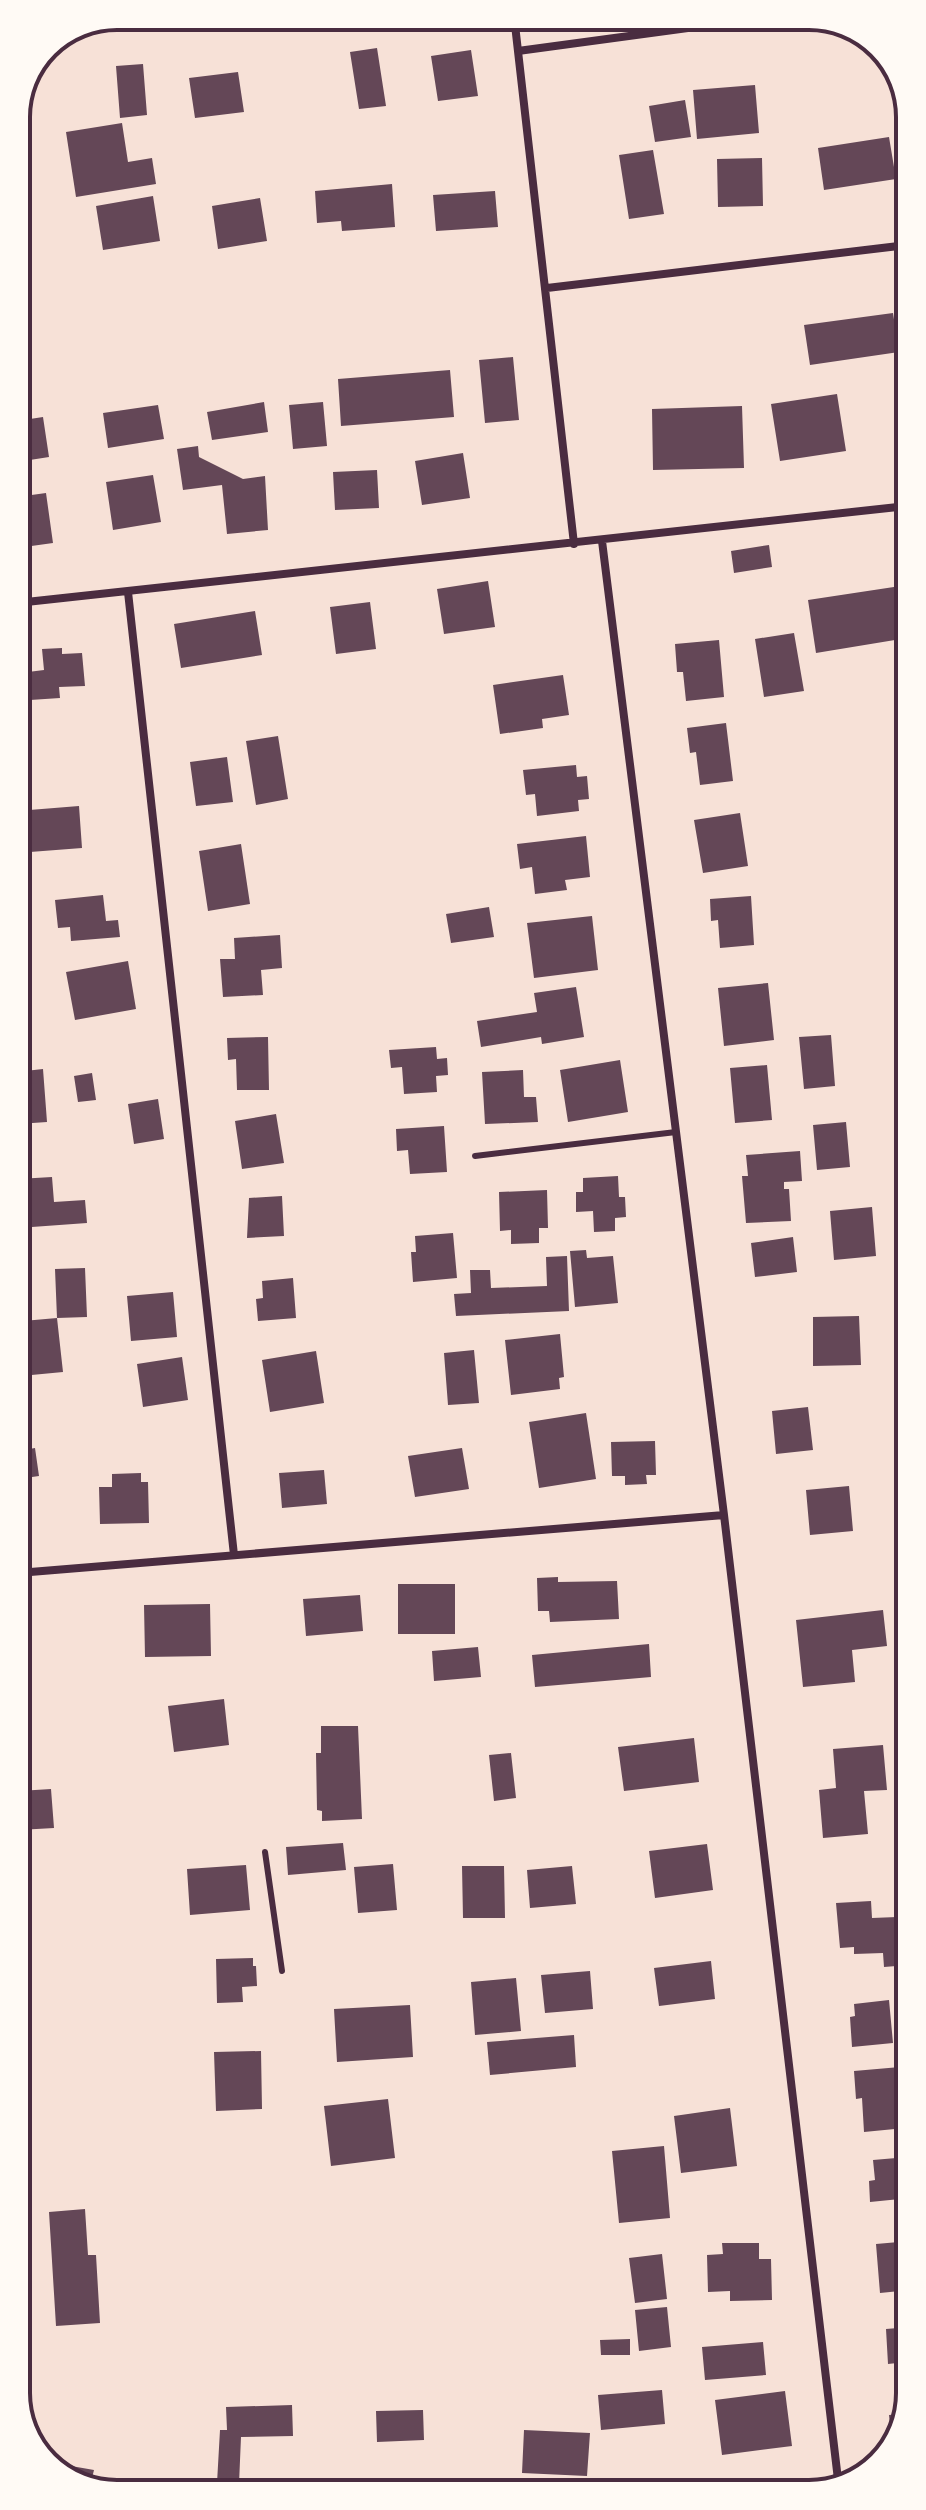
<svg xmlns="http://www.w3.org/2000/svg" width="926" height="2510" font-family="'Golos Text',sans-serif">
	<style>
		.building { fill: #644757 }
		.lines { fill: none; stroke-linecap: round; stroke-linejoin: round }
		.service { stroke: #4a2c40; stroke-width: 6 }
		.minor { stroke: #4a2c40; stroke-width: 8 }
		.rim { fill: none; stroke: #4a2c40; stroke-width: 4 }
	</style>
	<rect width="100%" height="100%" fill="#f7e1d7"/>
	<path class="building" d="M377 48 386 106 359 109 350 52Z
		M471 50 478 96 438 101 431 56Z
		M143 64 147 115 120 118 116 66Z
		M238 72 244 112 195 118 189 78Z
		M755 85 759 133 697 139 693 90Z
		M685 100 691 137 655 142 649 106Z
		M122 123 128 162 152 158 156 184 76 197 66 132Z
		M889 137 896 179 824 190 818 148Z
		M653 150 664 214 629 219 619 155Z
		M762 158 763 206 718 207 717 159Z
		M392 184 395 227 342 231 341 221 317 223 315 191Z
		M495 191 498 227 436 231 433 195Z
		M153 196 160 241 103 250 96 206Z
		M260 198 267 241 218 249 212 206Z
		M893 313 899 352 810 365 804 325Z
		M513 357 519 420 485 423 479 360Z
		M450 370 454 417 341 426 338 379Z
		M837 394 846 451 780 461 771 404Z
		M264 402 268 432 212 440 207 412Z
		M323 402 327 446 293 449 289 405Z
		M158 405 164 439 108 448 103 413Z
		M742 406 744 468 653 470 652 409Z
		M43 417 49 457 17 462V421Z
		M198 446 199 457 243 479 265 476 268 530 227 534 222 485 183 490 177 449Z
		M463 453 470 498 422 505 415 461Z
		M377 470 379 508 335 510 333 472Z
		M153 475 161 522 113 530 106 482Z
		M46 493 53 543 17 548V497Z
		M769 545 772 567 734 573 731 551Z
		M488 581 495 627 444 634 437 589Z
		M907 585V638L816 653 808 600Z
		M370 602 376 649 336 654 330 607Z
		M255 611 262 655 181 668 174 624Z
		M794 633 804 691 764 697 755 639Z
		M719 640 724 697 686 701 683 672H677L675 644Z
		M62 648V654L82 653 85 686 59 687 60 698 30 700 28 672 44 670 42 649Z
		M563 675 569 715 542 719 543 728 500 734 493 685Z
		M726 723 733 781 700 785 696 752 690 753 687 728Z
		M278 736 288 799 256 805 246 741Z
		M227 757 233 802 196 806 190 762Z
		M576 765 577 777 587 776 589 799 578 800 579 811 537 816 535 794 526 795 523 770Z
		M79 806 82 848 17 853V811Z
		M740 813 748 866 703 873 694 820Z
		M586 836 590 877 565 880 567 890 535 894 532 867 520 869 517 844Z
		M241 844 250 904 208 911 199 851Z
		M103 895 106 921 118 920 120 937 71 941 70 927 58 928 55 900Z
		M751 896 754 945 720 948 718 920 711 921 710 899Z
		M489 907 494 937 451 943 446 914Z
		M592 916 598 970 534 978 527 923Z
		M280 935 282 968 261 970 263 995 223 997 220 959H235L234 938Z
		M128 961 136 1009 75 1020 66 972Z
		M768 983 774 1040 724 1046 718 988Z
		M576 987 584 1037 542 1044 541 1037 481 1047 477 1021 537 1012 534 993Z
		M831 1035 835 1086 804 1089 799 1037Z
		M268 1037 269 1090H237L236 1059 228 1060 227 1038Z
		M908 1043V1096H906L900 1044Z
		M436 1047 437 1059 447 1058 448 1075 436 1076 437 1092 404 1094 402 1067 391 1068 389 1050Z
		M620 1060 628 1112 568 1122 560 1070Z
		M767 1065 772 1120 735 1123 730 1068Z
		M43 1069 47 1122 18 1124V1083H25V1071Z
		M523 1070 524 1097H536L538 1122 485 1124 482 1072Z
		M92 1073 96 1100 78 1102 74 1076Z
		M158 1099 164 1139 134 1144 128 1104Z
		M276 1114 284 1163 242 1169 235 1121Z
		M846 1122 850 1167 817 1170 813 1125Z
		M444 1126 447 1172 410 1174 408 1150 397 1151 396 1129Z
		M800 1151 802 1181 784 1182V1189H789L791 1221 746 1223 742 1176H748L746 1155Z
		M618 1176 619 1197H625L626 1217 615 1218V1231L594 1232 593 1211 576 1212V1192H583V1178Z
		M52 1177 54 1202 85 1200 87 1223 18 1228V1179Z
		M547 1190 548 1228H539V1243L511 1244V1230L500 1231 499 1192Z
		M282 1196 284 1236 247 1238 249 1198Z
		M872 1207 876 1256 834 1260 830 1211Z
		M453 1233 457 1278 413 1282 411 1252H416L415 1236Z
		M793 1237 797 1272 755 1277 751 1243Z
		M586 1250 587 1258 613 1256 618 1303 575 1307 570 1251Z
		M567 1256 569 1311 456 1316 454 1294 471 1293 470 1270H490L491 1288 547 1286 546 1257Z
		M85 1268 87 1317 57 1318 55 1269Z
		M293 1278 296 1318 258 1321 256 1299 263 1298 262 1281Z
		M173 1292 177 1337 131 1341 127 1296Z
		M18 1312H21L23 1321 57 1318 63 1372 21 1376 18 1366Z
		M859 1316 861 1365 813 1366V1317Z
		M560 1334 564 1377 559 1378 560 1389 511 1395 505 1340Z
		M474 1350 479 1403 448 1405 444 1353Z
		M316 1351 324 1403 270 1412 262 1360Z
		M182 1357 188 1400 143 1407 137 1364Z
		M808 1407 813 1450 776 1454 772 1411Z
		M586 1413 596 1479 539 1488 529 1422Z
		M655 1441 656 1475H646L647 1484 625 1485V1476H612L611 1442Z
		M35 1448 39 1476 18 1479V1451Z
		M462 1448 469 1489 415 1497 408 1456Z
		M324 1470 327 1504 282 1508 279 1473Z
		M141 1473V1482H148L149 1523 100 1524 99 1487H112V1474Z
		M849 1486 853 1531 810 1535 806 1490Z
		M558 1577V1582L617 1581 619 1619 550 1622 549 1611H538L537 1578Z
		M398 1584H455V1634H398Z
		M360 1595 363 1631 306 1636 303 1599Z
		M210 1604 211 1656 145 1657 144 1605Z
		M883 1610 887 1646 852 1650 855 1682 803 1687 796 1620Z
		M649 1644 651 1677 535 1687 532 1655Z
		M478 1647 481 1677 434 1681 432 1651Z
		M224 1699 229 1745 174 1752 168 1706Z
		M321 1726H358L362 1819 322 1821V1811L317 1810 316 1753H321Z
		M694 1738 699 1782 624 1791 618 1747Z
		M883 1745 887 1790 864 1791 868 1834 823 1838 819 1790 836 1788 833 1749Z
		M511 1753 516 1798 494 1801 489 1755Z
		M51 1789 54 1828 19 1830V1791Z
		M343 1843 346 1870 288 1875 286 1847Z
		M707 1844 713 1890 655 1898 649 1851Z
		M393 1864 397 1910 358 1913 354 1867Z
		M246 1865 250 1910 190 1915 187 1869Z
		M462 1866H504L505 1918H463Z
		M572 1866 576 1904 530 1908 527 1870Z
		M871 1901 872 1918 897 1917 899 1941 907 1940 909 1965 884 1967 883 1953 854 1954V1947L840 1948 836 1903Z
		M253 1958V1966H256L257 1986 242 1987 243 2002 217 2003 216 1959Z
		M711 1961 715 1999 659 2006 654 1968Z
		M590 1971 593 2009 545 2013 541 1975Z
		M516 1978 521 2031 475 2035 471 1982Z
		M889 2000 893 2043 852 2047 850 2017 855 2016 854 2004Z
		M410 2005 413 2057 337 2062 334 2009Z
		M574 2035 576 2067 490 2075 487 2042Z
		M261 2051 262 2109 216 2111 214 2052Z
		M900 2067 905 2128 864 2132 862 2098 856 2099 854 2071Z
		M388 2099 395 2158 331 2166 324 2106Z
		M730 2108 737 2166 681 2173 674 2116Z
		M664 2146 670 2218 619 2223 612 2151Z
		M908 2157 910 2198 870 2202 869 2181 875 2180 873 2160Z
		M85 2209 88 2255H96L100 2323 56 2326 49 2212Z
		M24 2220 31 2268 19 2269V2221Z
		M910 2241V2290L880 2293 876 2244Z
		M722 2243H759V2259H771L772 2300 730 2301V2291L708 2292 707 2255 723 2254Z
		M662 2254 667 2299 635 2303 629 2258Z
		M24 2299 30 2334 19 2335V2300Z
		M667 2307 671 2347 639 2351 635 2310Z
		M910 2327V2379L898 2380 897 2363 888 2364 886 2329Z
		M630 2339V2355H601L600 2340Z
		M763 2342 766 2375 705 2380 702 2347Z
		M25 2377 30 2423 23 2424 20 2420 19 2378Z
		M662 2390 665 2424 601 2430 598 2395Z
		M785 2391 792 2446 722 2455 715 2400Z
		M292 2405 293 2436 241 2437 239 2484 217 2483 220 2430H227L226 2407Z
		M423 2410 424 2440 377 2442 376 2411Z
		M903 2414 892 2445 889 2415Z
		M524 2430 590 2433 587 2476 522 2473Z
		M54 2463 94 2470 90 2486 55 2473 52 2469Z"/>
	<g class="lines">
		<path class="service" d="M475 1156 676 1132
			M265 1852 282 1971"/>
		<path class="minor" d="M514 16 574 544
			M518 51 777 16
			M547 288 907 245
			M602 541 724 1515 839 2488
			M128 592 234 1555
			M17 603 907 506
			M18 1573 724 1515"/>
	</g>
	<path d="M0 0H926V2510H0ZM117 30H809A87 87 0 0 1 896 117V2393A87 87 0 0 1 809 2480H117A87 87 0 0 1 30 2393V117A87 87 0 0 1 117 30Z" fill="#fffaf5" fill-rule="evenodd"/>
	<path class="rim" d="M117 30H809A87 87 0 0 1 896 117V2393A87 87 0 0 1 809 2480H117A87 87 0 0 1 30 2393V117A87 87 0 0 1 117 30Z"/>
</svg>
